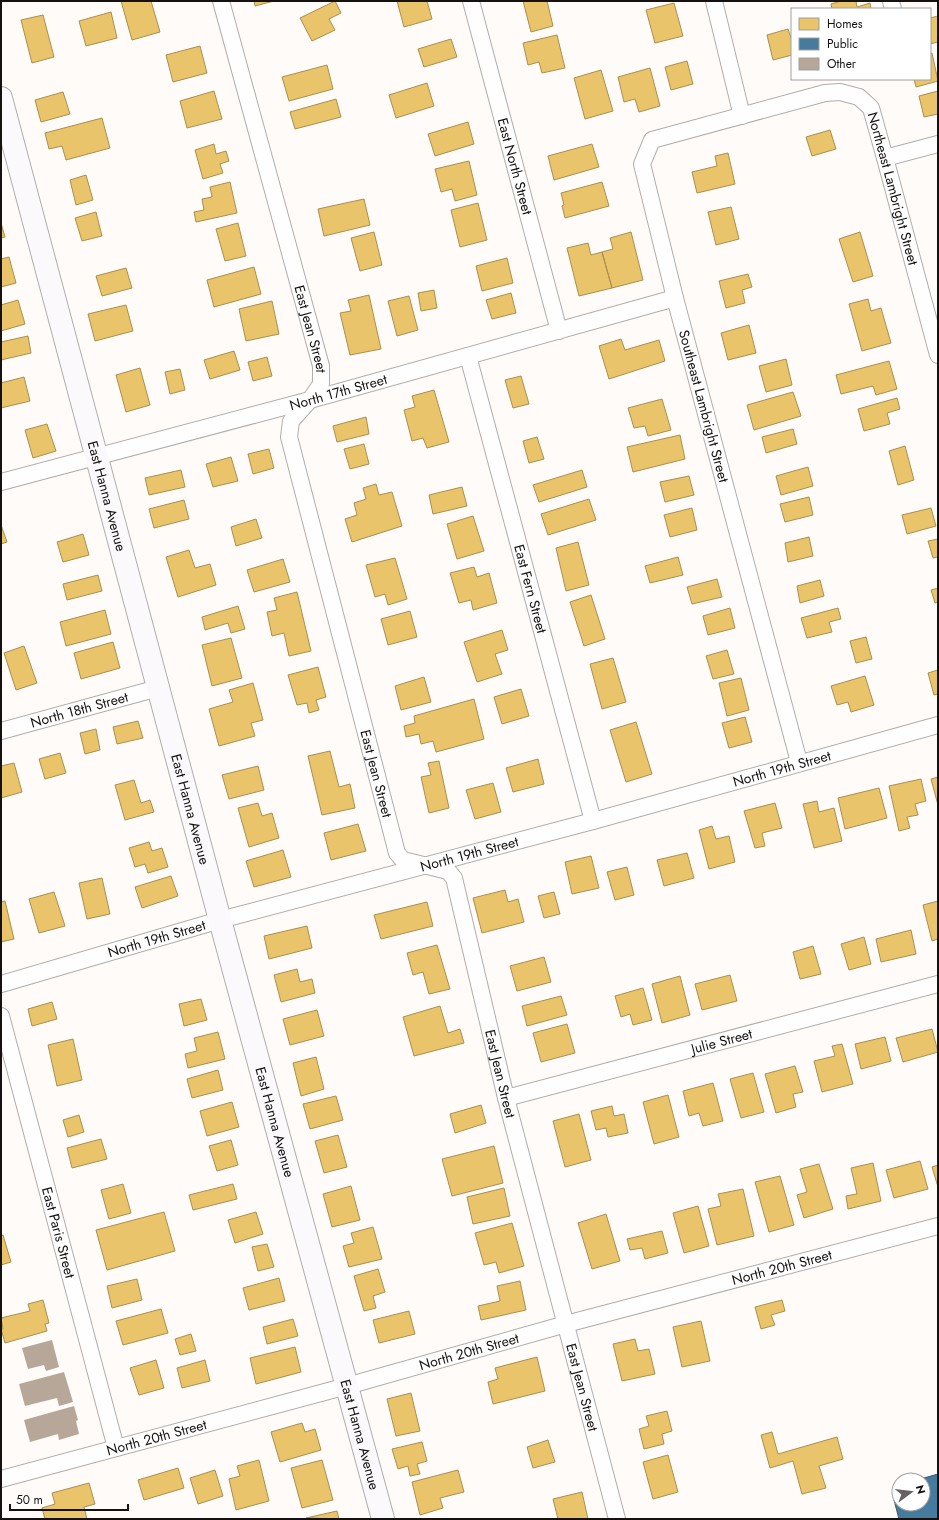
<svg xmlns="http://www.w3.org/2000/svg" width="939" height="1520" font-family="Jost,sans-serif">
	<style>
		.homes { fill: #e9c46a; stroke: #a98e4f }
		.public { fill: #457b9d; stroke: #365b73 }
		.building { fill: #b7a799 }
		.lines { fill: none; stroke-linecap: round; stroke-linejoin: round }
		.street-casing { stroke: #b0aeac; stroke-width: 18 }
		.secondary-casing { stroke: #b0aeac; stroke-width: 24 }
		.street { stroke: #fffefe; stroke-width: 16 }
		.secondary { stroke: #fbf9fc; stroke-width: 22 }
		.labels { text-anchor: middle; stroke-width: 4; stroke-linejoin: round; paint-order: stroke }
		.street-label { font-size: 14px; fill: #141110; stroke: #fff }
	</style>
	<rect width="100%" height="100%" fill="#fefbf9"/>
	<path class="homes" d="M121 1H151L160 32 132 40Z
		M254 1H274L255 6Z
		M335 1 341 13 329 19 335 30 312 41 300 18Z
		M397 1H427L432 19 404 27Z
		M523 1H547L553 26 531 32Z
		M841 1H856L857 7 870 3 871 9H832L831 4Z
		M674 3 683 36 655 43 646 10Z
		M111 12 117 38 86 46 79 21Z
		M43 15 54 57 32 63 21 20Z
		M938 16V42L930 44V18Z
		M788 29 792 41V55L773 60 767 35Z
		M557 35 565 68 542 73 539 62 528 65 523 43Z
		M451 39 457 57 424 67 418 49Z
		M200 46 207 73 173 82 166 55Z
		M932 53 938 81 916 87 914 79H930V54Z
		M687 61 693 84 671 90 665 67Z
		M327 65 333 89 289 101 282 77Z
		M650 68 660 106 639 112 635 99 624 102 618 77Z
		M601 70 613 111 585 119 574 78Z
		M427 83 434 106 396 118 389 95Z
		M214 91 222 119 187 128 180 101Z
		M938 91V114L924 117 919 96Z
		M63 92 70 114 41 122 35 100Z
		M336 99 341 117 295 129 290 112Z
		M102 118 110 148 66 160 62 146 49 149 45 133Z
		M468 122 474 144 435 156 428 134Z
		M830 130 836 149 812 156 806 137Z
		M214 144 216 154 226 151 229 161 220 164 223 173 203 179 195 150Z
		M592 144 599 167 554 180 548 156Z
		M728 153 735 184 697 193 692 172 717 166 715 156Z
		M469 161 477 195 455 201 452 189 441 192 435 169Z
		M86 175 93 200 76 205 70 180Z
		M230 182 237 213 196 222 194 212 204 210 202 199 212 197 210 187Z
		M602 182 609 206 565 218 562 206 564 205 561 193Z
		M364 199 370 225 324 236 318 209Z
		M478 203 487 240 460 247 451 210Z
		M731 207 739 239 716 245 708 212Z
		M96 212 102 236 82 241 75 218Z
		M1 223 5 237 1 238Z
		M238 223 246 256 225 261 216 229Z
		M374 232 382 265 360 271 351 238Z
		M631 232 643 280 612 288 602 252 613 249 610 238Z
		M860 232 873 276 853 282 839 239Z
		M588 243 591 255 602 252 612 288 579 296 567 248Z
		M9 257 16 283 1 287V259Z
		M507 258 513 283 482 291 476 266Z
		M254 267 261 294 214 307 207 280Z
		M126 268 132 288 102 296 96 276Z
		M748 274 752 287 742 290 745 303 726 308 719 281Z
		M434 290 437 308 421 311 418 293Z
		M511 293 516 313 492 319 486 300Z
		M369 295 381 349 350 355 340 313 351 311 348 300Z
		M409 296 418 330 397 336 388 301Z
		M868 299 871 311 881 308 891 343 862 351 849 304Z
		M18 300 25 324 1 331V305Z
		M272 301 279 334 246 341 239 309Z
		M126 305 133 331 95 341 88 314Z
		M749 325 756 353 728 360 721 333Z
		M28 336 31 353 1 360V342Z
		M621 339 625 350 659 340 665 361 609 379 599 346Z
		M234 351 240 370 210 379 204 360Z
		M267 357 272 376 253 381 248 362Z
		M786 359 792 385 766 392 759 366Z
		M889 361 897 389 876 395 873 386 841 394 836 375Z
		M140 368 150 405 126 412 116 375Z
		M180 369 185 390 170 394 165 372Z
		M521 376 529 404 513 408 505 380Z
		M24 377 30 401 1 408V383Z
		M434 390 449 442 427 448 423 438 412 441 404 410 415 407 412 396Z
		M793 392 801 416 754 430 747 405Z
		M897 398 900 409 887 413 890 424 864 431 858 409Z
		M662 399 671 430 648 436 645 426 634 428 628 408Z
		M366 417 369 434 337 442 333 426Z
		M47 424 56 451 33 458 25 430Z
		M793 429 797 444 766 453 762 437Z
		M680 435 685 459 633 472 627 447Z
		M537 437 544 459 529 463 523 441Z
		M364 444 369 464 350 469 344 449Z
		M905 446 914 480 898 485 889 451Z
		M269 449 274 468 253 474 248 454Z
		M231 457 238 481 213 487 206 464Z
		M808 467 813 486 781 495 776 476Z
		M181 470 185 487 149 495 145 478Z
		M582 470 587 487 539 502 533 485Z
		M689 476 694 495 665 502 660 482Z
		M376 484 379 495 392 492 402 526 352 542 345 519 357 515 354 503 366 499 363 488Z
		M462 487 467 506 433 514 429 495Z
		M809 497 813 515 785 522 780 504Z
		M589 499 596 520 548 535 541 514Z
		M184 500 189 519 154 528 149 509Z
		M692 508 697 530 670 537 664 515Z
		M931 508 936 526 907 534 902 515Z
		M473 516 484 551 457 559 447 524Z
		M256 519 262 538 236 546 231 527Z
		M1 525 7 542 1 544Z
		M83 534 89 555 63 562 57 542Z
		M809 537 813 556 788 562 785 543Z
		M938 539V557L933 558 928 541Z
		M578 542 589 585 566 591 556 548Z
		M189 550 195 568 210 564 216 585 178 597 166 557Z
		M678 557 683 575 650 583 645 566Z
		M395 558 407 599 388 605 385 594 375 597 366 565Z
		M283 559 290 582 254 592 247 570Z
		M474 567 477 577 489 573 497 603 473 610 471 600 459 603 450 573Z
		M98 575 102 591 67 600 63 584Z
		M717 579 722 597 692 604 687 587Z
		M820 580 824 596 800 603 797 586Z
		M938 588V602L935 603 931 590Z
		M297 592 311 651 289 656 284 633 272 636 267 612 277 610 274 598Z
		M591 595 605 639 584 646 570 602Z
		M238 606 245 629 231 633 228 623 205 630 202 617Z
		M730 608 735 628 708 635 703 616Z
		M838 608 841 619 829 622 832 632 807 638 801 618Z
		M105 610 111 634 66 646 60 622Z
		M410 611 417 637 388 645 381 619Z
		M502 630 508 650 495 654 502 674 477 682 464 642Z
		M866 637 872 659 856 663 850 641Z
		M231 638 242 678 212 686 202 645Z
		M113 642 120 668 81 679 74 653Z
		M24 646 37 683 16 690 4 653Z
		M727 650 734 674 713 679 706 656Z
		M613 658 626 702 602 709 590 664Z
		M318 667 326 697 316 700 319 710 309 713 307 703 297 705 288 675Z
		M938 670V694L934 695 928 673Z
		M865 676 874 705 851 712 848 702 837 705 831 686Z
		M424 677 431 702 401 710 395 686Z
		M741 678 749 710 727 716 719 683Z
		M253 683 263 720 251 723 255 736 219 746 209 709 233 702 229 690Z
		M521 689 529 716 502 724 494 697Z
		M474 699 484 739 436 752 433 741 421 744 419 734 406 737 404 726 415 723 414 716Z
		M745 717 752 742 729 748 722 723Z
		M138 721 143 738 117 744 113 727Z
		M636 722 652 774 626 782 610 730Z
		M96 729 100 750 85 754 80 733Z
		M330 751 339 787 350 784 355 808 322 815 308 756Z
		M60 753 66 773 45 779 39 759Z
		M538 759 544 784 513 792 506 768Z
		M439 761 449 808 429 813 421 777 431 775 428 763Z
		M14 763 22 792 1 798V766Z
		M258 766 264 790 229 799 222 775Z
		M938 777V805L931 779Z
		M921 779 926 801 915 804 918 815 907 817 910 828 899 831 889 786Z
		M134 780 141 803 150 800 154 812 125 820 115 785Z
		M493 783 501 812 475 819 466 790Z
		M879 788 887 818 845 829 838 798Z
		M817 801 819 812 834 808 842 841 814 848 803 804Z
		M258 803 262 816 272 813 279 838 249 847 238 808Z
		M775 803 782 828 762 833 765 846 755 848 744 811Z
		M358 824 366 851 331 860 324 833Z
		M712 826 716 839 729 836 735 862 709 869 699 830Z
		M149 842 152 851 162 848 168 867 148 873 145 864 135 867 129 848Z
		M283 850 291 877 254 887 246 861Z
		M687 853 694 878 664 886 657 860Z
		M591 856 599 888 572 894 565 862Z
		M627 867 634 895 615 900 607 872Z
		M171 876 178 896 142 908 135 887Z
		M102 878 110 914 87 919 79 883Z
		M505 890 508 902 518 899 524 922 482 933 473 898Z
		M54 892 65 926 39 933 29 899Z
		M554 892 560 914 544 918 538 896Z
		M5 901 14 939 1 942V902Z
		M938 901V939L932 941 923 905Z
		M427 902 433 926 381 939 374 915Z
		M307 926 312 948 269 959 264 936Z
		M911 930 916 954 881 962 876 939Z
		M864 937 871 964 849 970 841 944Z
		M437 945 450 989 429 994 423 972 413 975 407 953Z
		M813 946 821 974 800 979 793 952Z
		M544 957 551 982 517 991 510 966Z
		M297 969 300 982 312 979 315 993 281 1002 274 975Z
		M730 975 737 1001 702 1010 695 984Z
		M680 976 690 1015 662 1023 652 984Z
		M643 988 652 1020 633 1025 630 1014 621 1017 615 996Z
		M561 996 567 1015 527 1026 522 1006Z
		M201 999 207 1020 184 1026 179 1004Z
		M52 1002 57 1019 32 1026 28 1009Z
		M440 1006 448 1033 460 1029 464 1043 414 1056 403 1017Z
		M317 1010 324 1036 290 1045 283 1019Z
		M567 1024 575 1053 541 1062 533 1033Z
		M932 1029 938 1052 903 1062 896 1038Z
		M218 1032 225 1059 188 1068 185 1054 197 1051 194 1038Z
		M885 1037 891 1061 861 1069 855 1044Z
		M73 1039 82 1080 57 1086 48 1045Z
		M842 1044 853 1084 822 1092 814 1061 835 1056 832 1046Z
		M316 1057 324 1089 301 1096 293 1063Z
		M795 1066 803 1092 793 1094 796 1107 776 1113 765 1074Z
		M218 1070 223 1090 192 1098 187 1079Z
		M753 1073 764 1112 741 1118 730 1079Z
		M713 1083 723 1121 703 1126 699 1113 689 1116 683 1091Z
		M668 1095 679 1137 654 1144 643 1102Z
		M336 1096 343 1120 310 1129 303 1104Z
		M232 1102 239 1127 207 1136 200 1111Z
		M481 1105 486 1123 455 1133 450 1114Z
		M612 1106 614 1116 624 1114 628 1133 608 1137 606 1128 596 1130 591 1111Z
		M579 1114 591 1160 565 1167 553 1121Z
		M79 1115 84 1132 68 1137 63 1120Z
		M338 1135 347 1167 324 1173 315 1141Z
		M101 1139 107 1159 72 1168 67 1148Z
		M231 1140 238 1165 217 1171 209 1146Z
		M494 1146 503 1183 452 1196 442 1159Z
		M920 1161 928 1189 894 1198 886 1170Z
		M873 1163 881 1201 848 1209 846 1196 857 1194 851 1168Z
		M819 1164 833 1209 804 1218 797 1195 807 1192 800 1169Z
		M938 1165V1187L932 1167Z
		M780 1176 794 1225 769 1232 755 1182Z
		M123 1184 131 1213 109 1219 101 1190Z
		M233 1184 237 1199 193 1210 189 1195Z
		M351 1186 360 1220 332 1227 323 1194Z
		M504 1188 510 1216 473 1224 467 1197Z
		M743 1189 754 1236 717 1245 708 1209 721 1206 718 1194Z
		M698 1206 709 1246 684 1253 673 1213Z
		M164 1212 175 1251 107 1270 96 1230Z
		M256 1212 263 1234 235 1243 228 1220Z
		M606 1214 620 1261 592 1269 578 1223Z
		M512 1223 524 1266 499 1273 496 1262 484 1265 475 1233Z
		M373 1227 382 1259 349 1267 343 1246 354 1243 351 1233Z
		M662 1231 668 1253 645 1259 642 1248 630 1250 627 1239Z
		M3 1235 11 1262 1 1265V1236Z
		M267 1244 274 1267 258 1271 252 1247Z
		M378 1269 385 1292 373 1296 376 1308 364 1311 354 1276Z
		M279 1278 285 1301 249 1310 243 1288Z
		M137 1279 142 1300 112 1308 107 1286Z
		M520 1281 526 1310 481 1320 478 1306 500 1301 497 1286Z
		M43 1300 49 1323 45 1324 47 1331 5 1343 1 1329H3L1 1318 30 1311 28 1304Z
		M782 1300 785 1311 771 1315 775 1325 761 1329 755 1307Z
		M161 1309 168 1333 123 1345 116 1321Z
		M409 1311 415 1334 379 1343 373 1320Z
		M293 1319 298 1336 267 1344 263 1327Z
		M701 1321 710 1361 682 1367 673 1327Z
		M191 1334 196 1351 180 1355 175 1339Z
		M635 1339 638 1351 649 1349 655 1374 622 1381 613 1344Z
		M295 1347 301 1372 256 1384 250 1358Z
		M537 1357 545 1391 493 1404 488 1382 498 1379 495 1368Z
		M156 1360 164 1388 139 1395 130 1368Z
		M205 1360 210 1381 182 1388 177 1368Z
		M411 1393 420 1431 396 1436 387 1399Z
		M667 1411 672 1431 662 1434 664 1444 644 1449 639 1429 649 1426 646 1416Z
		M302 1423 305 1432 315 1429 321 1450 280 1462 271 1432Z
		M772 1432 778 1454 837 1437 843 1459 819 1466 826 1488 802 1494 793 1461 770 1468 761 1435Z
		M548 1440 555 1462 533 1468 527 1447Z
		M422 1442 427 1461 417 1464 420 1474 410 1476 408 1466 398 1469 392 1449Z
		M668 1455 678 1492 653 1499 643 1462Z
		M259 1460 269 1501 236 1510 229 1479 240 1476 237 1466Z
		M322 1460 333 1500 302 1508 291 1468Z
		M178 1468 184 1488 144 1500 138 1480Z
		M215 1470 223 1496 198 1504 190 1478Z
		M458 1470 464 1492 440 1498 443 1508 420 1515 412 1482Z
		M89 1483 95 1504 84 1507 87 1519H45L42 1508 55 1504 52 1493Z
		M582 1492 588 1519H558L553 1499Z
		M337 1511 339 1519 306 1518Z"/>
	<path class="public" d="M938 1474V1519H899L894 1500 899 1498V1504H923V1480H917Z"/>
	<path class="building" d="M52 1340 59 1367 46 1371 44 1365 28 1369 22 1348Z
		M64 1372 73 1402 59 1406 57 1398 25 1406 19 1384Z
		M74 1406 78 1420 76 1421 79 1434 59 1440 58 1434 30 1442 24 1420Z"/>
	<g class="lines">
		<g class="street-casing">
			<g id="street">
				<path id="s1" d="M221 1 321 366V384L310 400 291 421 289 437 397 853 403 860 448 871 454 878 506 1098 617 1519"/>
				<path id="s2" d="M471 1 559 331"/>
				<path d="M714 1 742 116"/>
				<path d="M891 1 893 9"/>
				<path d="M885 158 938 144"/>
				<path id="s3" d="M468 356 593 821"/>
				<path id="s4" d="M1 482 310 400 675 298"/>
				<path id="s5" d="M1 731 158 688"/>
				<path id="s6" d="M799 762 675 298 642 164 652 140 825 93 840 92 859 97 871 108 885 158 938 355"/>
				<path id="s7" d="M1 984 220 920 593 821 938 725"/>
				<path id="s8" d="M1 1016 116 1448"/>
				<path id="s9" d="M506 1098 938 984"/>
				<path id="s10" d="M1 1479 347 1386 566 1324 938 1226"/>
			</g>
		</g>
		<g class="secondary-casing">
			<g id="secondary">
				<path id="s11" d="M1 98 220 920 383 1519"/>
			</g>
		</g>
		<use href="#street" class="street"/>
		<use href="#secondary" class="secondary"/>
	</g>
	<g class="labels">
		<g class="street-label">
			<text dy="5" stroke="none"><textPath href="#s2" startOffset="171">East North Street</textPath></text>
			<text dy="5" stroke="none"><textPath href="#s6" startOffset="958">Northeast Lambright Street</textPath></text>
			<text dy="5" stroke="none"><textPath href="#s1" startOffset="340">East Jean Street</textPath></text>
			<text dy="5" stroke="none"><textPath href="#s4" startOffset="349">North 17th Street</textPath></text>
			<text transform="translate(704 406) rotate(75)" y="5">Southeast Lambright Street</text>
			<text dy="5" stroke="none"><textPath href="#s11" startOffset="412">East Hanna Avenue</textPath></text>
			<text dy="5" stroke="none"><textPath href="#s3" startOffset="241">East Fern Street</textPath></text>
			<text dy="5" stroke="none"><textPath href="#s5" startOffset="81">North 18th Street</textPath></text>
			<text dy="5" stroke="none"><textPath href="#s7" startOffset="810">North 19th Street</textPath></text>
			<text dy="5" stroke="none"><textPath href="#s1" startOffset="808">East Jean Street</textPath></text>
			<text dy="5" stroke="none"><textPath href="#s11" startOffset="736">East Hanna Avenue</textPath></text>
			<text dy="5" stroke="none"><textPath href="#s7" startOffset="486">North 19th Street</textPath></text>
			<text dy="5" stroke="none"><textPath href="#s7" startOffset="162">North 19th Street</textPath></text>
			<text dy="5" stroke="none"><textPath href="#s9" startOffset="223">Julie Street</textPath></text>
			<text dy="5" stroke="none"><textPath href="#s1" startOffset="1156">East Jean Street</textPath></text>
			<text dy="5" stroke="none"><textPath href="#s11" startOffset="1060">East Hanna Avenue</textPath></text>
			<text dy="5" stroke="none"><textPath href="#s8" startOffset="224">East Paris Street</textPath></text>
			<text dy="5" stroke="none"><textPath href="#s10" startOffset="809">North 20th Street</textPath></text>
			<text dy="5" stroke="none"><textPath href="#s10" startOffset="485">North 20th Street</textPath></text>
			<text dy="5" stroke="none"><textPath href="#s1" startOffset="1480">East Jean Street</textPath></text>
			<text dy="5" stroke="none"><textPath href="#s11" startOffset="1384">East Hanna Avenue</textPath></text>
			<text dy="5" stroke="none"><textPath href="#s10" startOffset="161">North 20th Street</textPath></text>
		</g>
	</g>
	<rect width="939" height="1520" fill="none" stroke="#141110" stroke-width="4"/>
	<rect x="791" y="8" width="140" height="72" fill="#ffffff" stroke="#a1a09f"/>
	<rect x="799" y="18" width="20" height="12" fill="#e9c46a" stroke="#a1a09f"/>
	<text x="827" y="28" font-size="12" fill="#141110">Homes</text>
	<rect x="799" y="38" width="20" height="12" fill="#457b9d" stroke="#a1a09f"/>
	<text x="827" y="48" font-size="12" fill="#141110">Public</text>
	<rect x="799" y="58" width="20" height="12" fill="#b7a799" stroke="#a1a09f"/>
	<text x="827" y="68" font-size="12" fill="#141110">Other</text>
	<g transform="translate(911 1492) rotate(75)"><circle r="19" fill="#ffffff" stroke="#a1a09f"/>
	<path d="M0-3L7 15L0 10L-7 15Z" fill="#666362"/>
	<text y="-6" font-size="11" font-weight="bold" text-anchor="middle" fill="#141110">N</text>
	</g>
	<path d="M10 1504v6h118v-6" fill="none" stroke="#141110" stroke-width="2"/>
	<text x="16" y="1504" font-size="12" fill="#141110" stroke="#ffffff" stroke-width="3" paint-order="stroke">50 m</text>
</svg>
